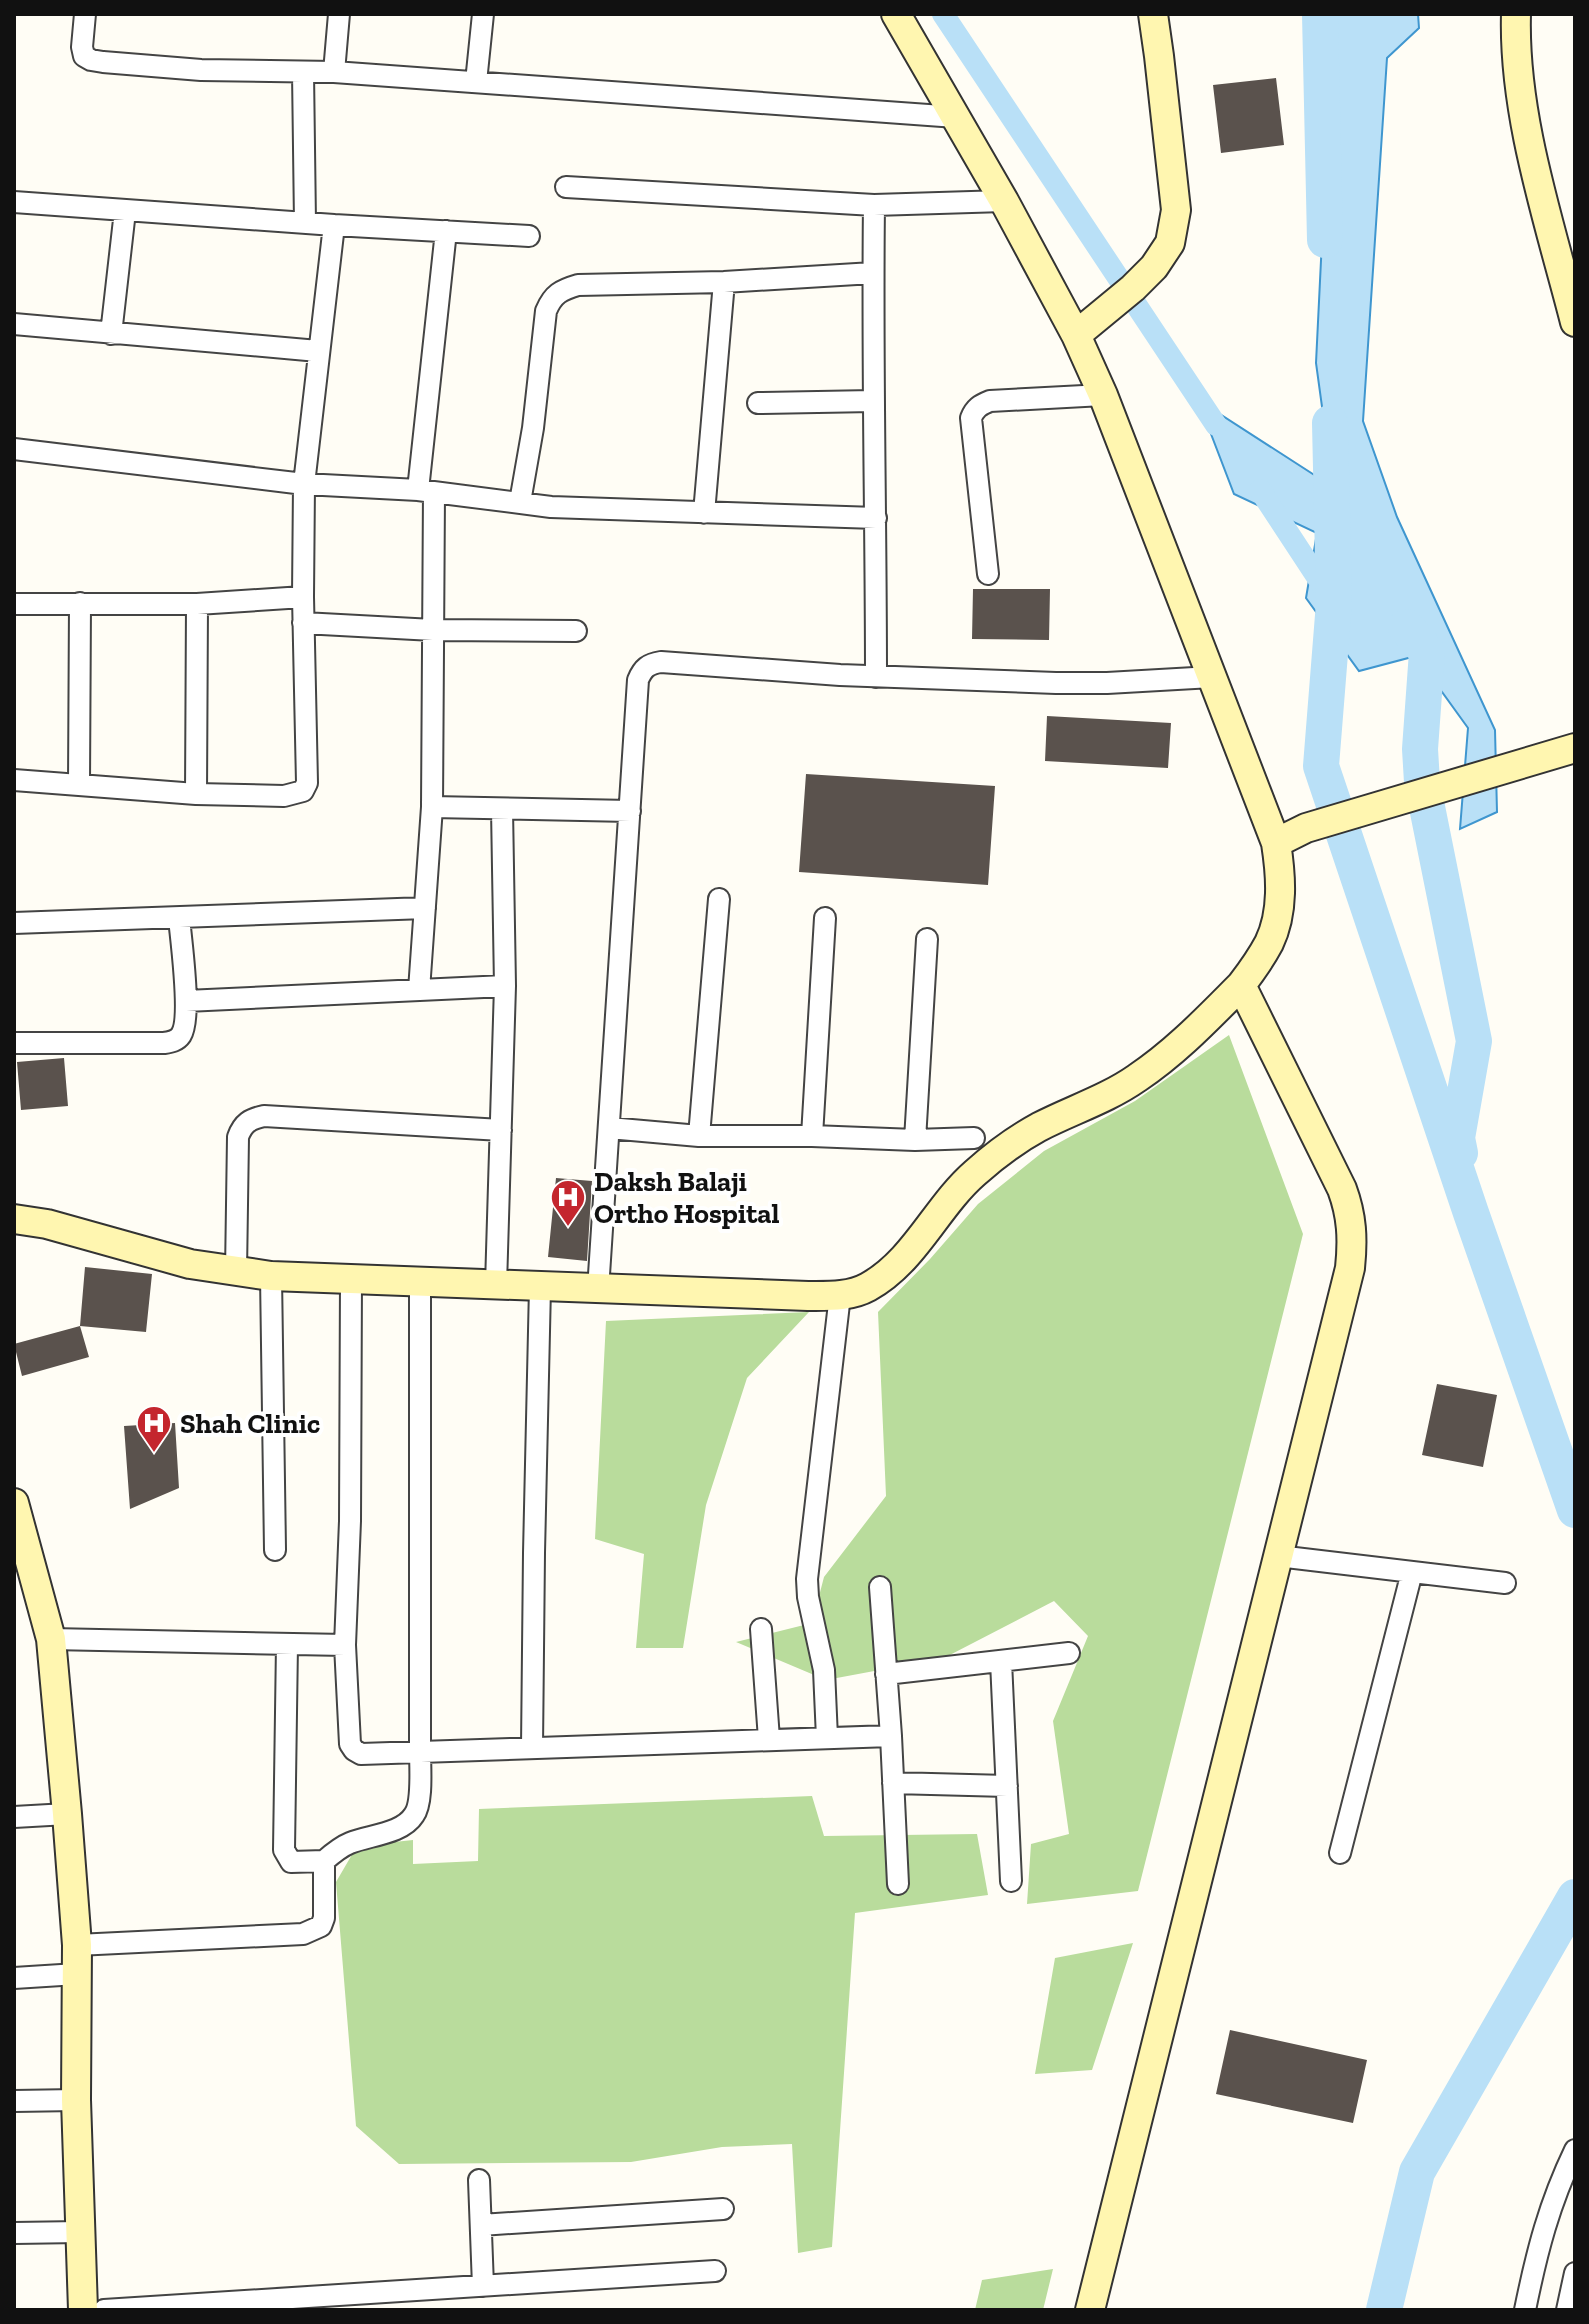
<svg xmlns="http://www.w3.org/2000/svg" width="1589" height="2324" font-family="'Zilla Slab',serif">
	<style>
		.forest { fill: #b9dc9c }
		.water { fill: #b9e0f7; stroke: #3f96cf; stroke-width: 2 }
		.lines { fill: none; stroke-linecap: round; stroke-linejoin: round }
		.canal { stroke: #b9e0f7; stroke-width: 22 }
		.river { stroke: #b9e0f7; stroke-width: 36 }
		.building { fill: #5a524d }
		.street-casing { stroke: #444; stroke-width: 24 }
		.secondary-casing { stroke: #333; stroke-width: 32 }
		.street { stroke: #fff; stroke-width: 20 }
		.secondary { stroke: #fff6b0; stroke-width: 28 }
		.labels { text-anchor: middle; stroke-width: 8; stroke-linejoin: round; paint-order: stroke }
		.poi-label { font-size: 28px; font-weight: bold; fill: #111; stroke: #fff; text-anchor: start }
	</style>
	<rect width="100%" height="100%" fill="#fffdf5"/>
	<path class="forest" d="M1229 1035 1303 1234 1138 1891 1027 1904 1031 1844 1069 1834 1053 1721 1088 1636 1054 1601 944 1658 826 1680 736 1642 812 1623 824 1577 886 1496 878 1312 930 1259 978 1204 1044 1151 1135 1101Z
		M809 1312 747 1378 706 1505 683 1648H636L644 1554 595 1539 606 1321Z
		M812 1796 824 1836 977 1834 988 1895 855 1913 832 2247 798 2253 792 2144 722 2147 631 2162 399 2164 356 2126 336 1882 357 1846 413 1840V1864L478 1861 479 1809Z
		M1133 1943 1092 2070 1035 2074 1055 1958Z
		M1053 2269 1043 2310H975L982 2280Z"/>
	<path class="water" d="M1333 14H1418L1419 28 1387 58 1363 421 1397 517 1495 730 1497 812 1460 829 1468 728 1416 656 1359 671 1306 598 1317 533 1234 494 1198 400 1333 487 1316 363Z"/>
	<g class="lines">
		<path class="canal" d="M943 14 1216 425
			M1260 490 1327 592"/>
		<path class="river" d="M1320 14 1325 240
			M1330 423 1334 603 1321 766 1471 1213 1575 1510
			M1406 627 1427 652 1420 749 1422 782 1474 1041 1457 1138 1460 1153
			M1384 2310 1417 2172 1575 1897"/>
	</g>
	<path class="building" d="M1276 78 1284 145 1221 153 1213 85Z
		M973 589H1050L1049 640 972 639Z
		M1047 716 1171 723 1168 768 1045 761Z
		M806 774 995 786 988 885 799 872Z
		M64 1058 68 1106 21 1110 17 1062Z
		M556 1178 592 1181 587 1261 548 1257Z
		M85 1267 152 1274 146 1332 80 1326Z
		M80 1326 89 1357 22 1376 14 1344Z
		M1437 1384 1497 1395 1483 1467 1422 1455Z
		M175 1423 179 1488 130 1509 124 1426Z
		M1230 2030 1367 2060 1353 2123 1216 2094Z"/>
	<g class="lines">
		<g class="street-casing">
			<path id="street" d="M85 14 82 47 84 56 91 60 103 62 201 70 334 72 956 117
				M303 72 305 223
				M334 72 339 14
				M476 82 483 14
				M566 187 874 205
				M14 202 334 225
				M14 324 318 351
				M111 334 125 211
				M758 403 873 401
				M14 449 304 484 418 490 551 507 876 518
				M418 490 446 231
				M520 502 533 428 546 311C553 294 561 290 578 285L724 282 873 273
				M704 513 724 282
				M988 574 971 418C975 408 980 405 990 401L1103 395
				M14 604H197L303 597
				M303 623 433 630 576 631
				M876 677C876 519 872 362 874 205L1004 201
				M14 780 196 794 284 796 303 791 307 783 303 597 304 484 334 225 529 236
				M79 785 80 603
				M196 794 197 604
				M432 807 630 811
				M14 923 425 908
				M419 990 432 807 434 492
				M186 1001 505 986
				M14 1043H164C171 1042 177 1041 181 1035 192 1018 181 940 179 918
				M609 1128 699 1136H812L915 1140 974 1138
				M699 1136 719 899
				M812 1136 825 918
				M915 1140 927 939
				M236 1272 238 1137C243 1123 250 1119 264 1116L501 1130
				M271 1276 275 1550
				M496 1285 505 986 502 809
				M598 1290 638 680C643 668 648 664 661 662L840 675 1056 683H1107L1212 677
				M1278 1556 1505 1583
				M880 1587 891 1736 898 1884
				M761 1629 769 1739
				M51 1639 345 1645 350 1744 354 1750 361 1754 891 1736
				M345 1645 350 1521 351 1278
				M1001 1661 1011 1881
				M886 1674 1069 1653
				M827 1738 824 1670 808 1597 807 1579 840 1295
				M532 1747 534 1553 540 1287
				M893 1783 1007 1786
				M14 1817 67 1814
				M1340 1853 1412 1572
				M324 1861C332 1854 340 1847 350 1843 370 1835 402 1834 414 1815 423 1803 420 1767 420 1751V1282
				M77 1945 303 1934 321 1926 324 1918V1861L291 1862 284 1850 287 1644
				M14 1978 77 1974
				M14 2101 76 2100
				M479 2180 483 2286
				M481 2225 723 2209
				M14 2233 80 2232
				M104 2310 715 2271
				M1525 2310C1537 2251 1549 2204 1575 2150
				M1567 2310 1575 2273"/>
		</g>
		<g class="secondary-casing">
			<path id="secondary" d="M896 14 1004 201 1076 335
				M1516 14C1513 116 1550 224 1575 322
				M1276 843 1306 828 1575 748
				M14 1219 47 1224 190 1264 271 1276 808 1296C828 1296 850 1297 868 1287 915 1261 936 1207 975 1173 994 1156 1017 1139 1039 1127 1072 1110 1107 1099 1137 1078 1176 1052 1208 1018 1241 985
				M14 1503 51 1639 67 1814 77 1945 76 2100 83 2310
				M1090 2310 1350 1268C1353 1239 1352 1216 1342 1189L1241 985C1251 972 1261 958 1269 943 1284 912 1281 875 1276 843L1103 395 1076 335 1133 288 1154 267 1170 243 1176 210 1159 56 1153 14"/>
		</g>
		<use href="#street" class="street"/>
		<use href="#secondary" class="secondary"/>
	</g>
	<defs>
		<g id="hospital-pin" transform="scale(1.8)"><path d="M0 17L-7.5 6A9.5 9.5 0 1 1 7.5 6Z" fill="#c4262e" stroke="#fff"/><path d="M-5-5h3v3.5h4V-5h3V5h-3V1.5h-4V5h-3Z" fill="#fff"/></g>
	</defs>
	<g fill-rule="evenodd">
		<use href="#hospital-pin" x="568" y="1197"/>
		<use href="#hospital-pin" x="154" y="1423"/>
	</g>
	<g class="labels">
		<g class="poi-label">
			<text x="594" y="1191">Daksh Balaji<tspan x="594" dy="32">Ortho Hospital</tspan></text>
			<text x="180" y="1433">Shah Clinic</text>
		</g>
	</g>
	<rect width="1589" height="2324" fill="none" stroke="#111111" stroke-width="32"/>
</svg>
